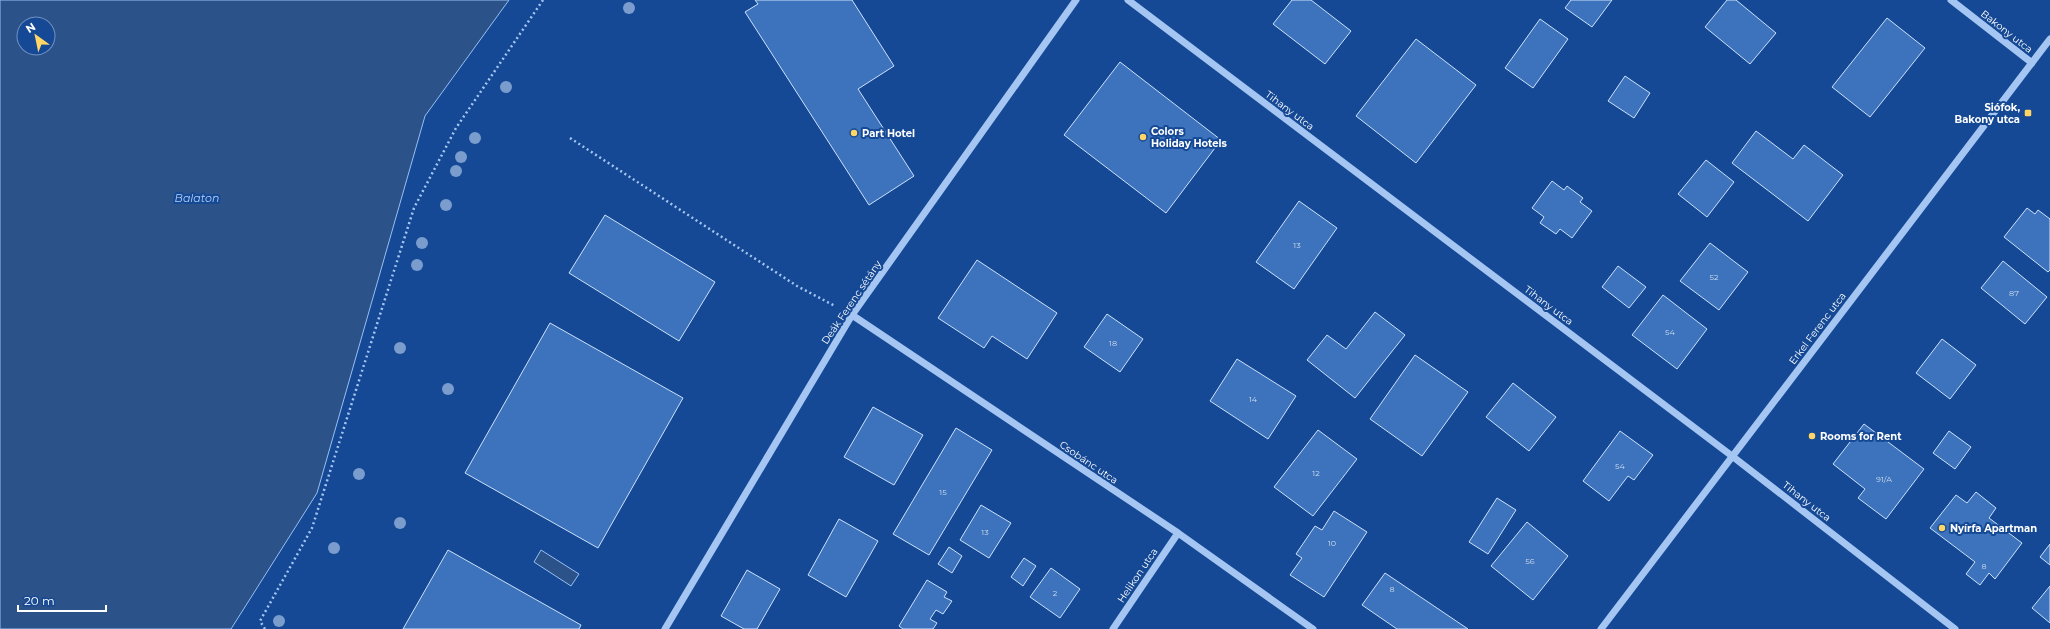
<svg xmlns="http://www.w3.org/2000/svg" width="2050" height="629" font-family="Montserrat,sans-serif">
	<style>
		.water { fill: #2b5289; stroke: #97c0f4; fill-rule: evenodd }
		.building { fill: #3d73bc; stroke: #cce1fc }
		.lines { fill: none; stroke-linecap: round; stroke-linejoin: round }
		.path { stroke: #a5c6f2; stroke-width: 2.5; stroke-dasharray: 2 3; stroke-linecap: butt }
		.minor { stroke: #a5c6f2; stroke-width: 7 }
		.tree { fill: #7a9dce }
		.poi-dot { fill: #ffd666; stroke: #154995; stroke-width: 1.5 }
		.labels { text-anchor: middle; stroke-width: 4; stroke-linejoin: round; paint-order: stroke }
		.number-label { font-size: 8px; fill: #cedcee }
		.street-label { font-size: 10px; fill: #fff; stroke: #154995 }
		.poi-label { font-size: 10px; font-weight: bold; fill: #fff; stroke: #154995; text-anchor: start }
		.water-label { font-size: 11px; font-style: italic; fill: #b1d0f8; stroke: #154995 }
	</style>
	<rect width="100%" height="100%" fill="#154995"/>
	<path class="water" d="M0 0H509L425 116 317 493 231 629H0ZM24 24H48V48H24Z
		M541 550 579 574 571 586 534 562Z"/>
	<path class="building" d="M755 0H852L894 66 858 89 914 176 869 205 745 12 758 4Z
		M1292 0H1311L1351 31 1325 64 1273 24Z
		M1571 0H1612L1592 27 1565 8Z
		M1727 0H1736L1776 33 1750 64 1705 27Z
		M1887 18 1925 48 1870 117 1832 87Z
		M1540 19 1568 39 1533 88 1505 68Z
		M1416 39 1476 85 1416 163 1356 116Z
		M1120 62 1221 140 1166 213 1064 135Z
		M1625 76 1650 93 1634 118 1608 101Z
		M1756 131 1793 159 1804 145 1843 175 1808 221 1732 163Z
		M1706 160 1734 182 1707 217 1678 194Z
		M1552 181 1564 190 1567 186 1583 198 1580 202 1592 211 1572 238 1560 229 1556 234 1540 223 1544 217 1532 208Z
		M1299 201 1337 228 1294 289 1256 262Z
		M2027 208 2035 214 2038 210 2050 219V270L2048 272 2004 237Z
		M605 215 715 282 679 341 569 273Z
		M1710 243 1748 272 1719 310 1680 281Z
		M977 260 1057 313 1027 359 992 336 984 348 938 318Z
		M2003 261 2047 297 2025 324 1981 288Z
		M1618 266 1646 287 1629 308 1602 287Z
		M1663 295 1707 329 1677 369 1632 335Z
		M1375 312 1405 335 1355 398 1307 360 1327 335 1346 349Z
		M1107 314 1143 339 1120 372 1084 347Z
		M550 323 683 398 598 548 465 473Z
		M1942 339 1976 365 1950 399 1916 373Z
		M1415 355 1468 392 1422 456 1370 419Z
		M1237 359 1296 396 1268 439 1210 401Z
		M1513 383 1556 417 1529 451 1486 417Z
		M873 407 923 435 894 485 844 457Z
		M1864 424 1924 469 1886 519 1858 498 1865 489 1833 464Z
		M956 428 992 450 929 555 893 534Z
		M1318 430 1357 459 1313 516 1274 487Z
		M1620 431 1653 455 1634 480 1628 476 1609 501 1583 481Z
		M1949 431 1971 447 1955 469 1933 453Z
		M1976 492 1996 508 1989 518 2022 543 1995 579 1989 573 1980 585 1966 574 1975 562 1930 528 1956 495 1967 503Z
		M1497 498 1516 510 1488 554 1469 542Z
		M981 505 1011 523 989 558 960 540Z
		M1334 511 1367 532 1324 597 1290 575 1302 558 1296 554 1315 526 1322 530Z
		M839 519 878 541 846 597 808 575Z
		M1527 522 1568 556 1533 600 1491 566Z
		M2050 544V565L2040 557Z
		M949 547 962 556 952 573 938 564Z
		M448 550 581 625 579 629H403Z
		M1024 558 1036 566 1023 586 1011 577Z
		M1051 568 1080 589 1060 618 1030 597Z
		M747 570 780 589 757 629H744L721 616Z
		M1385 573 1468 629H1397L1362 605Z
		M927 580 947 592 944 597 952 601 943 614 936 610 930 619 937 623 933 629H903L899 626Z
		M2050 586V623L2032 608Z"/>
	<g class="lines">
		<path class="path" d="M570 138 797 286 835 306
			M265 629 260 621 312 528 414 208 456 128 543 0"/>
		<path class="minor" d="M1128 0 1732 456 1955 629
			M1951 0 2032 63
			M852 315 1178 533 1313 629
			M665 629 852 315 1076 0
			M1113 629 1178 533
			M1601 629 2050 39"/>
	</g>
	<g class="tree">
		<circle cx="629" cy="8" r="6"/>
		<circle cx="506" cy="87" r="6"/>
		<circle cx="475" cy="138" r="6"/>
		<circle cx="461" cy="157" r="6"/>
		<circle cx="456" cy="171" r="6"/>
		<circle cx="446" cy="205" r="6"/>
		<circle cx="422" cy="243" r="6"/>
		<circle cx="417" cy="265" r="6"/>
		<circle cx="400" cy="348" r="6"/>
		<circle cx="448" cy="389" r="6"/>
		<circle cx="359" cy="474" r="6"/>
		<circle cx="400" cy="523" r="6"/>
		<circle cx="334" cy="548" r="6"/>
		<circle cx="279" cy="621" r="6"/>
	</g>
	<g class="poi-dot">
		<rect x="2024" y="109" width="8" height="8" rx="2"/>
		<circle cx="854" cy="133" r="4"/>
		<circle cx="1143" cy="137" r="4"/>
		<circle cx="1812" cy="436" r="4"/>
		<circle cx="1942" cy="528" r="4"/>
	</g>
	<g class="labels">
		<g class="number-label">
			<text x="1297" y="248">13</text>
			<text x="1714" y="280">52</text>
			<text x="2014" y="296">87</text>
			<text x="1670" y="335">54</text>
			<text x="1113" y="346">18</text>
			<text x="1253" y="402">14</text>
			<text x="1620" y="469">54</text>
			<text x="1316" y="476">12</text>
			<text x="1884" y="482">91/A</text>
			<text x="943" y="495">15</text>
			<text x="985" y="535">13</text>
			<text x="1332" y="546">10</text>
			<text x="1530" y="564">56</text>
			<text x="1984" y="569">8</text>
			<text x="1392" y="592">8</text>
			<text x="1055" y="596">2</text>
		</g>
		<g class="street-label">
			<text transform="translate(2007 31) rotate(38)" y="4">Bakony utca</text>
			<text transform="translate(1290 110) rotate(37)" y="4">Tihany utca</text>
			<text transform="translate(851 302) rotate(-56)" y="4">Deák Ferenc sétány</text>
			<text transform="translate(1549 305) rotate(37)" y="4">Tihany utca</text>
			<text transform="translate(1817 328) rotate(-53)" y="4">Erkel Ferenc utca</text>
			<text transform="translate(1089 462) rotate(34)" y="4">Csobánc utca</text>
			<text transform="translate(1807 501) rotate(38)" y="4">Tihany utca</text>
			<text transform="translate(1137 575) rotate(-56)" y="4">Helikon utca</text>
		</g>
		<g class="poi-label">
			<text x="2020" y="111" text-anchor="end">Siófok,<tspan x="2020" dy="12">Bakony utca</tspan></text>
			<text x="1151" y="135">Colors<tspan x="1151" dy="12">Holiday Hotels</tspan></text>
			<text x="862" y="137">Part Hotel</text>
			<text x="1820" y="440">Rooms for Rent</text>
			<text x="1950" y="532">Nyírfa Apartman</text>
		</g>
		<g class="water-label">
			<text x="197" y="202">Balaton</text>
		</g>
	</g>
	<g transform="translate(36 36) rotate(327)"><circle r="19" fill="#154995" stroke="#7392bf"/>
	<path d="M0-3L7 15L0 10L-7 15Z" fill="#ffd666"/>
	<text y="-6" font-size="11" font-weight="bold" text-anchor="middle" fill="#ffffff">N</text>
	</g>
	<path d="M18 605v6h88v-6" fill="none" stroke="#ffffff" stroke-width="2"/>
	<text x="24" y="605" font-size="12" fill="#ffffff" stroke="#154995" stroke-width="3" paint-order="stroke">20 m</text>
</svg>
